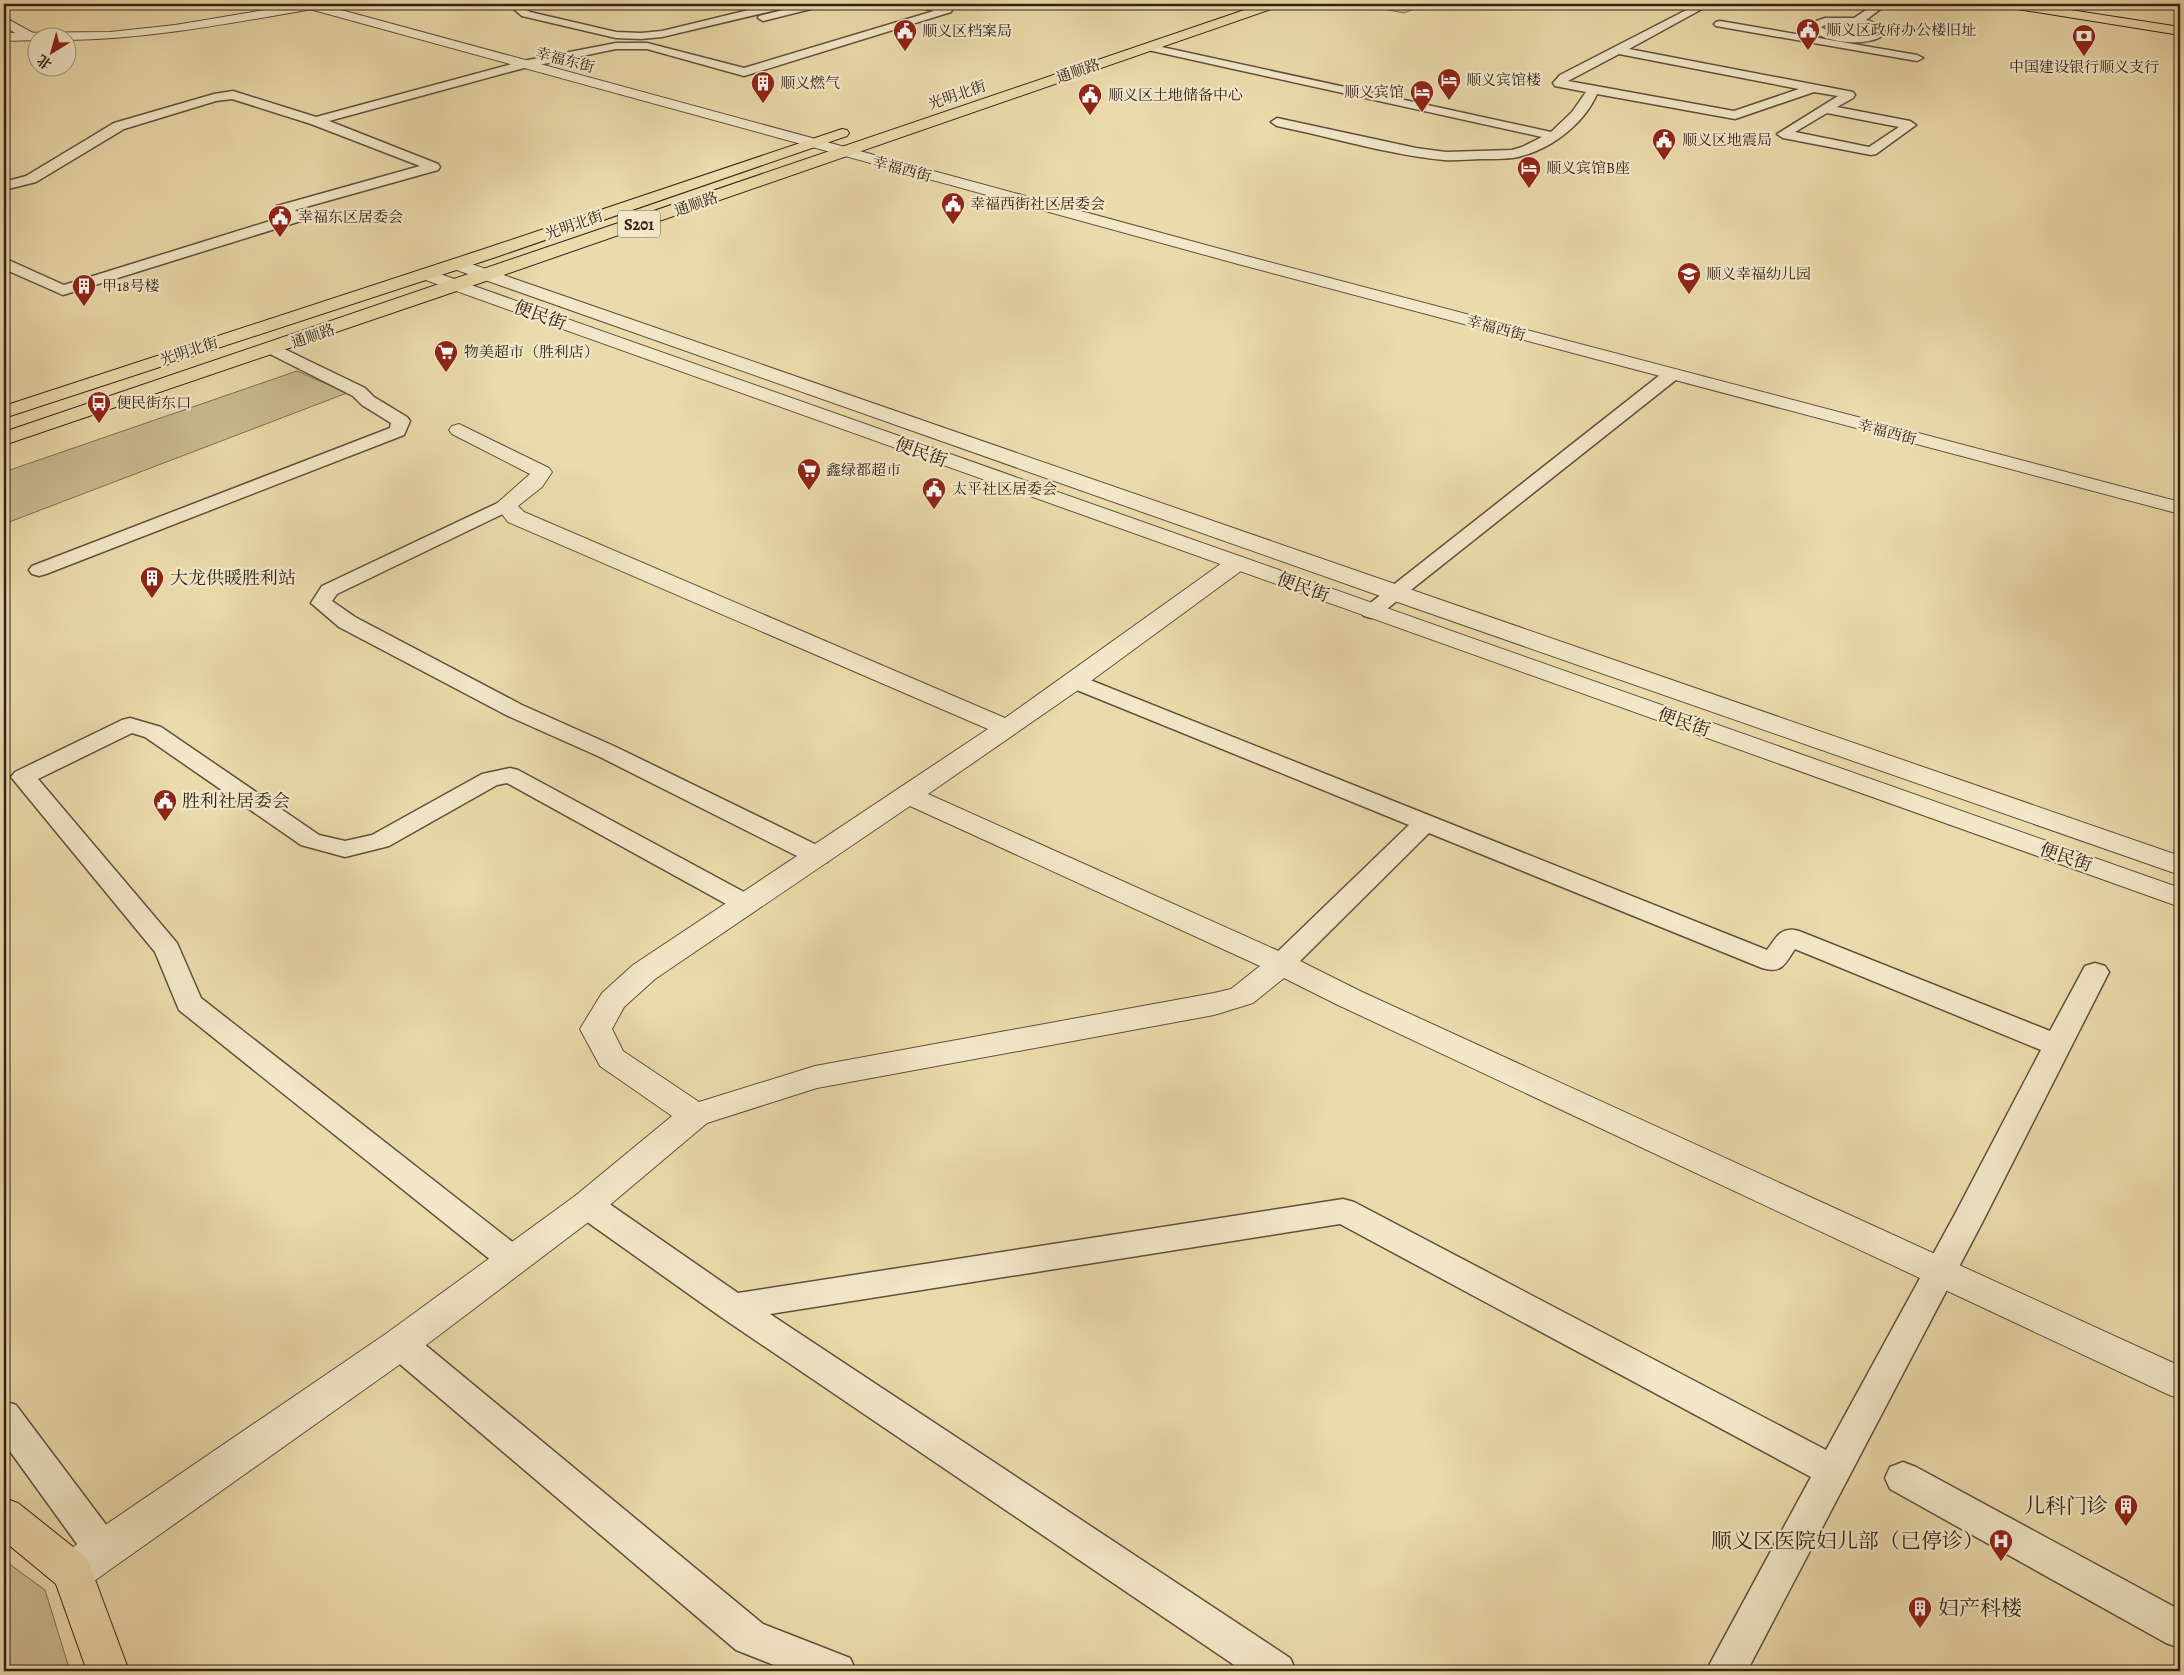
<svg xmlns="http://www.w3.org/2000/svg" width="2184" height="1675" font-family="Alegreya,'Noto Serif SC',serif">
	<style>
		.green { fill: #cbbb92; stroke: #7e6e54 }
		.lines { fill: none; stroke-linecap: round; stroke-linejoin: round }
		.service-casing { stroke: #5f503c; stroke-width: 3 }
		.minor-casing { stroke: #5f503c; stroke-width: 2 }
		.tertiary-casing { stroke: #5f503c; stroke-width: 2 }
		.primary-casing { stroke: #302217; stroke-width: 2 }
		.service { fill: #f2e7c8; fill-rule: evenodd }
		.minor { fill: #f2e7c8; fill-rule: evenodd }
		.tertiary { fill: #f2e7c8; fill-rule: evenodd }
		.primary { fill: #ebdaab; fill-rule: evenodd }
		.labels { text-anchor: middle; stroke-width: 4.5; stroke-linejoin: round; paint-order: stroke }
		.far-poi-label { font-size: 15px; fill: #302217; stroke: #f2e7c8; text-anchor: start }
		.far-street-label { font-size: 15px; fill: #302217; stroke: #f2e7c8 }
		.shield { fill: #f2e7c8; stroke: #6a5d4c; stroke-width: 1 }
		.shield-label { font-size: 16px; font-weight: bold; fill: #302217 }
		.street-label { font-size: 18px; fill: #302217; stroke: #f2e7c8 }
		.poi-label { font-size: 18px; fill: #302217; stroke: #f2e7c8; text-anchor: start }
		.near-poi-label { font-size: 21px; fill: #302217; stroke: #f2e7c8; text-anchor: end }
	</style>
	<rect width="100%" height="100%" fill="#ebdaab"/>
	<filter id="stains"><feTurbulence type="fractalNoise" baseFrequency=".004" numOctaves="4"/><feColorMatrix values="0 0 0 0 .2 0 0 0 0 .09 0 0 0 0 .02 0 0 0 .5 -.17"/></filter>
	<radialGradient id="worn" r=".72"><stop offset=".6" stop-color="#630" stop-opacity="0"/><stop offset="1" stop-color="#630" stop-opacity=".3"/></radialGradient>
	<path class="green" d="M1358 4H1427L1404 13Z
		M297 371 347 393 4 524V472Z
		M4 1560 45 1590 70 1671H4Z"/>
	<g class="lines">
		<g class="service-casing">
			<path id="service" d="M508 4H519L530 12 616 32 641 33 662 31 773 4H784L776 10 662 37 641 39 616 38 522 16Z
				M807 4H824L823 6 763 21 758 18 759 16Z
				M913 4H932L951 8 952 10 951 12 744 76 647 49H616L524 68 329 121 438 164 440 167 438 170 295 210 306 217 304 220 63 295 4 269V258L64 285 286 216 275 209 277 206 420 166 311 124 232 99 216 101 124 129 36 182 4 190V182L26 176 114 123 214 94 233 91 316 117 523 61 616 43H647L744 68 934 11 914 6Z
				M1698 4H1711L1629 49 1853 92 1855 95 1853 98 1837 107 1910 121 1916 125 1876 154 1871 155 1783 138 1777 134 1838 96 1814 92 1735 119 1597 94C1583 126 1547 152 1513 158 1503 159 1492 159 1482 159 1470 159 1457 161 1444 160 1390 155 1331 137 1277 126L1271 122 1277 118 1416 148 1446 152 1512 150 1522 147 1542 137 1148 50 1142 47 1148 44 1551 132 1572 112 1586 92 1555 86 1553 83 1560 75ZM1619 54 1799 89 1734 111 1568 81ZM1827 113 1899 127 1869 147 1795 132Z
				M1875 4H1887L1866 20C1874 22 1880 25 1886 32 1873 49 1822 43 1809 28L1811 23 1825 18H1854ZM1827 24 1860 25 1873 32C1856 37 1836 37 1821 27Z
				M1720 21 1917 55 1923 58 1917 61 1716 26 1714 24 1716 22Z
				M274 344 365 388 374 397 407 417 410 421 404 435 46 574 39 576 32 574 29 570 32 566 390 428 391 423 362 405 353 396 268 353 266 349 268 345Z
				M1671 370 1677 371 1680 375 1677 379 1378 616 1371 618 1364 616 1360 612 1364 608 1665 371Z
				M506 499 513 501 516 505 513 509 337 594 332 601 355 617 522 705 616 747 827 850 831 856 827 862 818 864 809 862 600 757 506 715 339 627 311 603 322 586Z
				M1075 674 1767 950C1777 936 1781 926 1799 931L2050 1031 2085 966 2095 963 2105 966 2109 972 1983 1221 1747 1671H1706L1811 1477 1340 1224 770 1314 1290 1658 1296 1671H1243L721 1317 576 1214 571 1205 576 1196 587 1193 598 1196 738 1293 1343 1199 1354 1202 1826 1450 1954 1216 2041 1050 1795 949C1785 964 1782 974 1762 968L1429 833 1291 970 1281 973 1271 970 1267 964 1271 958 1409 825 1067 686 1064 681 1067 676Z
				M130 718 161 727 319 835 345 841 372 835 482 774 510 768 518 770 755 898 759 904 755 910 746 912 737 910 507 783 497 785 389 846 345 857 301 845 145 737 132 733 38 779 177 943 201 998 524 1251 529 1260 524 1269 513 1273 502 1269 179 1010 155 952 11 777 15 772 122 720Z
				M400 1330 412 1334 763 1624 850 1658 856 1671H789L736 1650 388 1354 383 1344 388 1334Z
				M4 1401 16 1405 116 1538 122 1550 116 1562 103 1567 90 1562 4 1443Z
				M1903 1462 1916 1467 2180 1610V1648L2166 1643 1890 1489 1885 1478 1890 1467Z"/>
		</g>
		<g class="minor-casing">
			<path id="minor" d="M305 4H319L1250 257 2180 502V514L1238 264 306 8Z
				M4 17 33 33 35 36 33 39H25L4 26Z
				M459 424 549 468 552 472 542 487 518 506 524 512 1005 718 1229 558 1237 556 1245 558 1248 563 1245 568 1084 686 928 794 1292 957 1360 991 2180 1366V1399L2167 1394 1338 1005 1284 978 1253 1003 1214 1015 817 1088 707 1123 599 1214 413 1355 87 1586 72 1591 57 1586 51 1572 57 1558 387 1333 575 1196 672 1116 600 1066 580 1029 602 993 633 965 988 729 508 522 495 505 530 474 452 434 449 430 452 426ZM910 806 1260 966 1231 989 1214 993 815 1066 699 1102 623 1051 612 1029 624 1007 655 979Z"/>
		</g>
		<g class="tertiary-casing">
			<path id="tertiary" d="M300 4H325L319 8C235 22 153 39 68 40V38H38V40L4 41V33L110 32 175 25Z
				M457 259 2180 856V875L1386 598 451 268 449 264 451 260Z
				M426 269 2180 888V907L420 278 418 274 420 270Z"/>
		</g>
		<g class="primary-casing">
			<path id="primary" d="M1262 4H1279L1277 7 486 281 4 445V432Z
				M2005 4H2032L2180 27V35L2011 8Z
				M842 129 847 130 849 133 847 136 493 258 4 418V406L481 250Z
				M4 1498 18 1503 87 1558 129 1671H87L56 1584 4 1541Z"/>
		</g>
		<use href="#service" class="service"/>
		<use href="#minor" class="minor"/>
		<use href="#tertiary" class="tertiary"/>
		<use href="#primary" class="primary"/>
	</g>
	<defs>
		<g id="civic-pin" transform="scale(1.25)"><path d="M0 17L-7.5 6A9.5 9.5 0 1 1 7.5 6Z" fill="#8f2418" stroke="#f2e7c8"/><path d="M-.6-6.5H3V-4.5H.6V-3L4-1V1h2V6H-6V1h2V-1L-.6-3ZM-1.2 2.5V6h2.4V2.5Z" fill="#fff"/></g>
		<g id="bank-pin" transform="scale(1.25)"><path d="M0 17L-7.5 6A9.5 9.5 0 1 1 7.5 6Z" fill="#8f2418" stroke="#f2e7c8"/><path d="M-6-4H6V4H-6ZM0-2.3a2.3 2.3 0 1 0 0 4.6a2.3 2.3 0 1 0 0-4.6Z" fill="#fff"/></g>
		<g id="hotel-pin" transform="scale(1.25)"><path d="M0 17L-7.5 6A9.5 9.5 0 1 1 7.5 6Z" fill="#8f2418" stroke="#f2e7c8"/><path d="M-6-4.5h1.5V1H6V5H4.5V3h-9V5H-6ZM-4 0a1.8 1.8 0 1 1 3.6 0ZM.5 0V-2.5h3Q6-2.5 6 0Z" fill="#fff"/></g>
		<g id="building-pin" transform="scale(1.25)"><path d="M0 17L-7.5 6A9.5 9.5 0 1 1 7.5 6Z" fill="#8f2418" stroke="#f2e7c8"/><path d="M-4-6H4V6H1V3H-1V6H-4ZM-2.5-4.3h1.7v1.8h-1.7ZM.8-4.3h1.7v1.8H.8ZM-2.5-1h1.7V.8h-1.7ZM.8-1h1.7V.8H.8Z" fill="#fff"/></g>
		<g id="school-pin" transform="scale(1.25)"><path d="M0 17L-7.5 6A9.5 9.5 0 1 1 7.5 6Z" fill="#8f2418" stroke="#f2e7c8"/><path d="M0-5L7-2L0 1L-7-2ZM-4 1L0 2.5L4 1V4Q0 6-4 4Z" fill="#fff"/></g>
		<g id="supermarket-pin" transform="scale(1.25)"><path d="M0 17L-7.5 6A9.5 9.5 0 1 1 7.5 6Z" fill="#8f2418" stroke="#f2e7c8"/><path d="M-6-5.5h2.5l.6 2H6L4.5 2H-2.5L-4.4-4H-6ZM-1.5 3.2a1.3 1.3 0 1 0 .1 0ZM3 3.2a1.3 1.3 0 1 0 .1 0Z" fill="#fff"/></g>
		<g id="bus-pin" transform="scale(1.25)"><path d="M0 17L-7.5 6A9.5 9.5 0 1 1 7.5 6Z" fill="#8f2418" stroke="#f2e7c8"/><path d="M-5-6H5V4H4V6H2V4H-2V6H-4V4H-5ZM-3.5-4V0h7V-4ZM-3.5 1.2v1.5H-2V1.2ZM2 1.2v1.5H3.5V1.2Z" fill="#fff"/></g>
		<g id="hospital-pin" transform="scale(1.25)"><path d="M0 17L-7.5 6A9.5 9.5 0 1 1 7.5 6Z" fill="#8f2418" stroke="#f2e7c8"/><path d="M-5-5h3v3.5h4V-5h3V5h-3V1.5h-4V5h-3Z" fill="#fff"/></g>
	</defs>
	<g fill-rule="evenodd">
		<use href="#civic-pin" x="1808" y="30"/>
		<use href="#civic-pin" x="905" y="31"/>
		<use href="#bank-pin" x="2084" y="36"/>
		<use href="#hotel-pin" x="1449" y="80"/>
		<use href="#building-pin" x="763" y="83"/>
		<use href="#hotel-pin" x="1422" y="92"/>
		<use href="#civic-pin" x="1090" y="95"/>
		<use href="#civic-pin" x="1664" y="140"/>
		<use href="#hotel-pin" x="1529" y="168"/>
		<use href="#civic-pin" x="953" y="204"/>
		<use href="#civic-pin" x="280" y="217"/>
		<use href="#school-pin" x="1689" y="274"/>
		<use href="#building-pin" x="84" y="286"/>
		<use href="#supermarket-pin" x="446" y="352"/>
		<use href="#bus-pin" x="99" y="403"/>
		<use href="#supermarket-pin" x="809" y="470"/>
		<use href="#civic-pin" x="934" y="489"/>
		<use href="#building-pin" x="152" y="578"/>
		<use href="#civic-pin" x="165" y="801"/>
		<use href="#building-pin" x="2126" y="1506"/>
		<use href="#hospital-pin" x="2001" y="1541"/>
		<use href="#building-pin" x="1920" y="1608"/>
	</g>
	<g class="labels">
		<g class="far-poi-label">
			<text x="1826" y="35">顺义区政府办公楼旧址</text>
			<text x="922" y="36">顺义区档案局</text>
			<text x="2084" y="72" text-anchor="middle">中国建设银行顺义支行</text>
			<text x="1466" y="85">顺义宾馆楼</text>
			<text x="780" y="88">顺义燃气</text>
			<text x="1404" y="97" text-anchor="end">顺义宾馆</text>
			<text x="1108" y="100">顺义区土地储备中心</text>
			<text x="1682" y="145">顺义区地震局</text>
			<text x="1546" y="173">顺义宾馆B座</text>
			<text x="970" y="209">幸福西街社区居委会</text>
			<text x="298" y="222">幸福东区居委会</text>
			<text x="1706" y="279">顺义幸福幼儿园</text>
			<text x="102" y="291">甲18号楼</text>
			<text x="464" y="357">物美超市（胜利店）</text>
			<text x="116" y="408">便民街东口</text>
			<text x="826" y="475">鑫绿都超市</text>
			<text x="952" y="494">太平社区居委会</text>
		</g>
		<g class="far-street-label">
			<text transform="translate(565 60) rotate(15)" y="5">幸福东街</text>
			<text transform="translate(1078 71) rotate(-19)" y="5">通顺路</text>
			<text transform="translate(957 95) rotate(-19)" y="5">光明北街</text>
			<text transform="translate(902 169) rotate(15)" y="5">幸福西街</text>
			<text transform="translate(696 204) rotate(-19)" y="5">通顺路</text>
			<text transform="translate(574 225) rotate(-19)" y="5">光明北街</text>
			<text transform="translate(1496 328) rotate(15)" y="5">幸福西街</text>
			<text transform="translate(313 336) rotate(-19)" y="5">通顺路</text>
			<text transform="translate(189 351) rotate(-18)" y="5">光明北街</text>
			<text transform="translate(1887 432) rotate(15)" y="5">幸福西街</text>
		</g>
		<rect class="shield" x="618" y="210.5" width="42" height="27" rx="4"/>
		<g class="shield-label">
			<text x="639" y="230">S201</text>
		</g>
		<g class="street-label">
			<text transform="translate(540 315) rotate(20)" y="6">便民街</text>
			<text transform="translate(921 452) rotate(20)" y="6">便民街</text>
			<text transform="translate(1303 587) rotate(20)" y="6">便民街</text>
			<text transform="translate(1684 722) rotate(19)" y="6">便民街</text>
			<text transform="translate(2066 857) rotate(19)" y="6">便民街</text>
		</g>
		<g class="poi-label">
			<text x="170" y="584">大龙供暖胜利站</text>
			<text x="182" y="807">胜利社居委会</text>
		</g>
		<g class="near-poi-label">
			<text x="2108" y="1513">儿科门诊</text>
			<text x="1984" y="1548">顺义区医院妇儿部（已停诊）</text>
			<text x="1938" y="1615" text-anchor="start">妇产科楼</text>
		</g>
	</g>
	<rect width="2184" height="1675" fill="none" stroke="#ebdaab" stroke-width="20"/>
	<rect x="5" y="5" width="2174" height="1665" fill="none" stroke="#302217" stroke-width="2.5"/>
	<rect x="10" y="10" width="2164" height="1655" fill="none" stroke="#302217"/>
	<g transform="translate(52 52) rotate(217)"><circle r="24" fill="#f2e7c8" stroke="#a49881"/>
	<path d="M0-4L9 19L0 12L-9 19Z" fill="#8f2418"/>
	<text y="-8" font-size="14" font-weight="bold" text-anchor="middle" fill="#302217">北</text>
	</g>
	<rect width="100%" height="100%" filter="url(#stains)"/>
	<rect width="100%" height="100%" fill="url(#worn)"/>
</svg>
